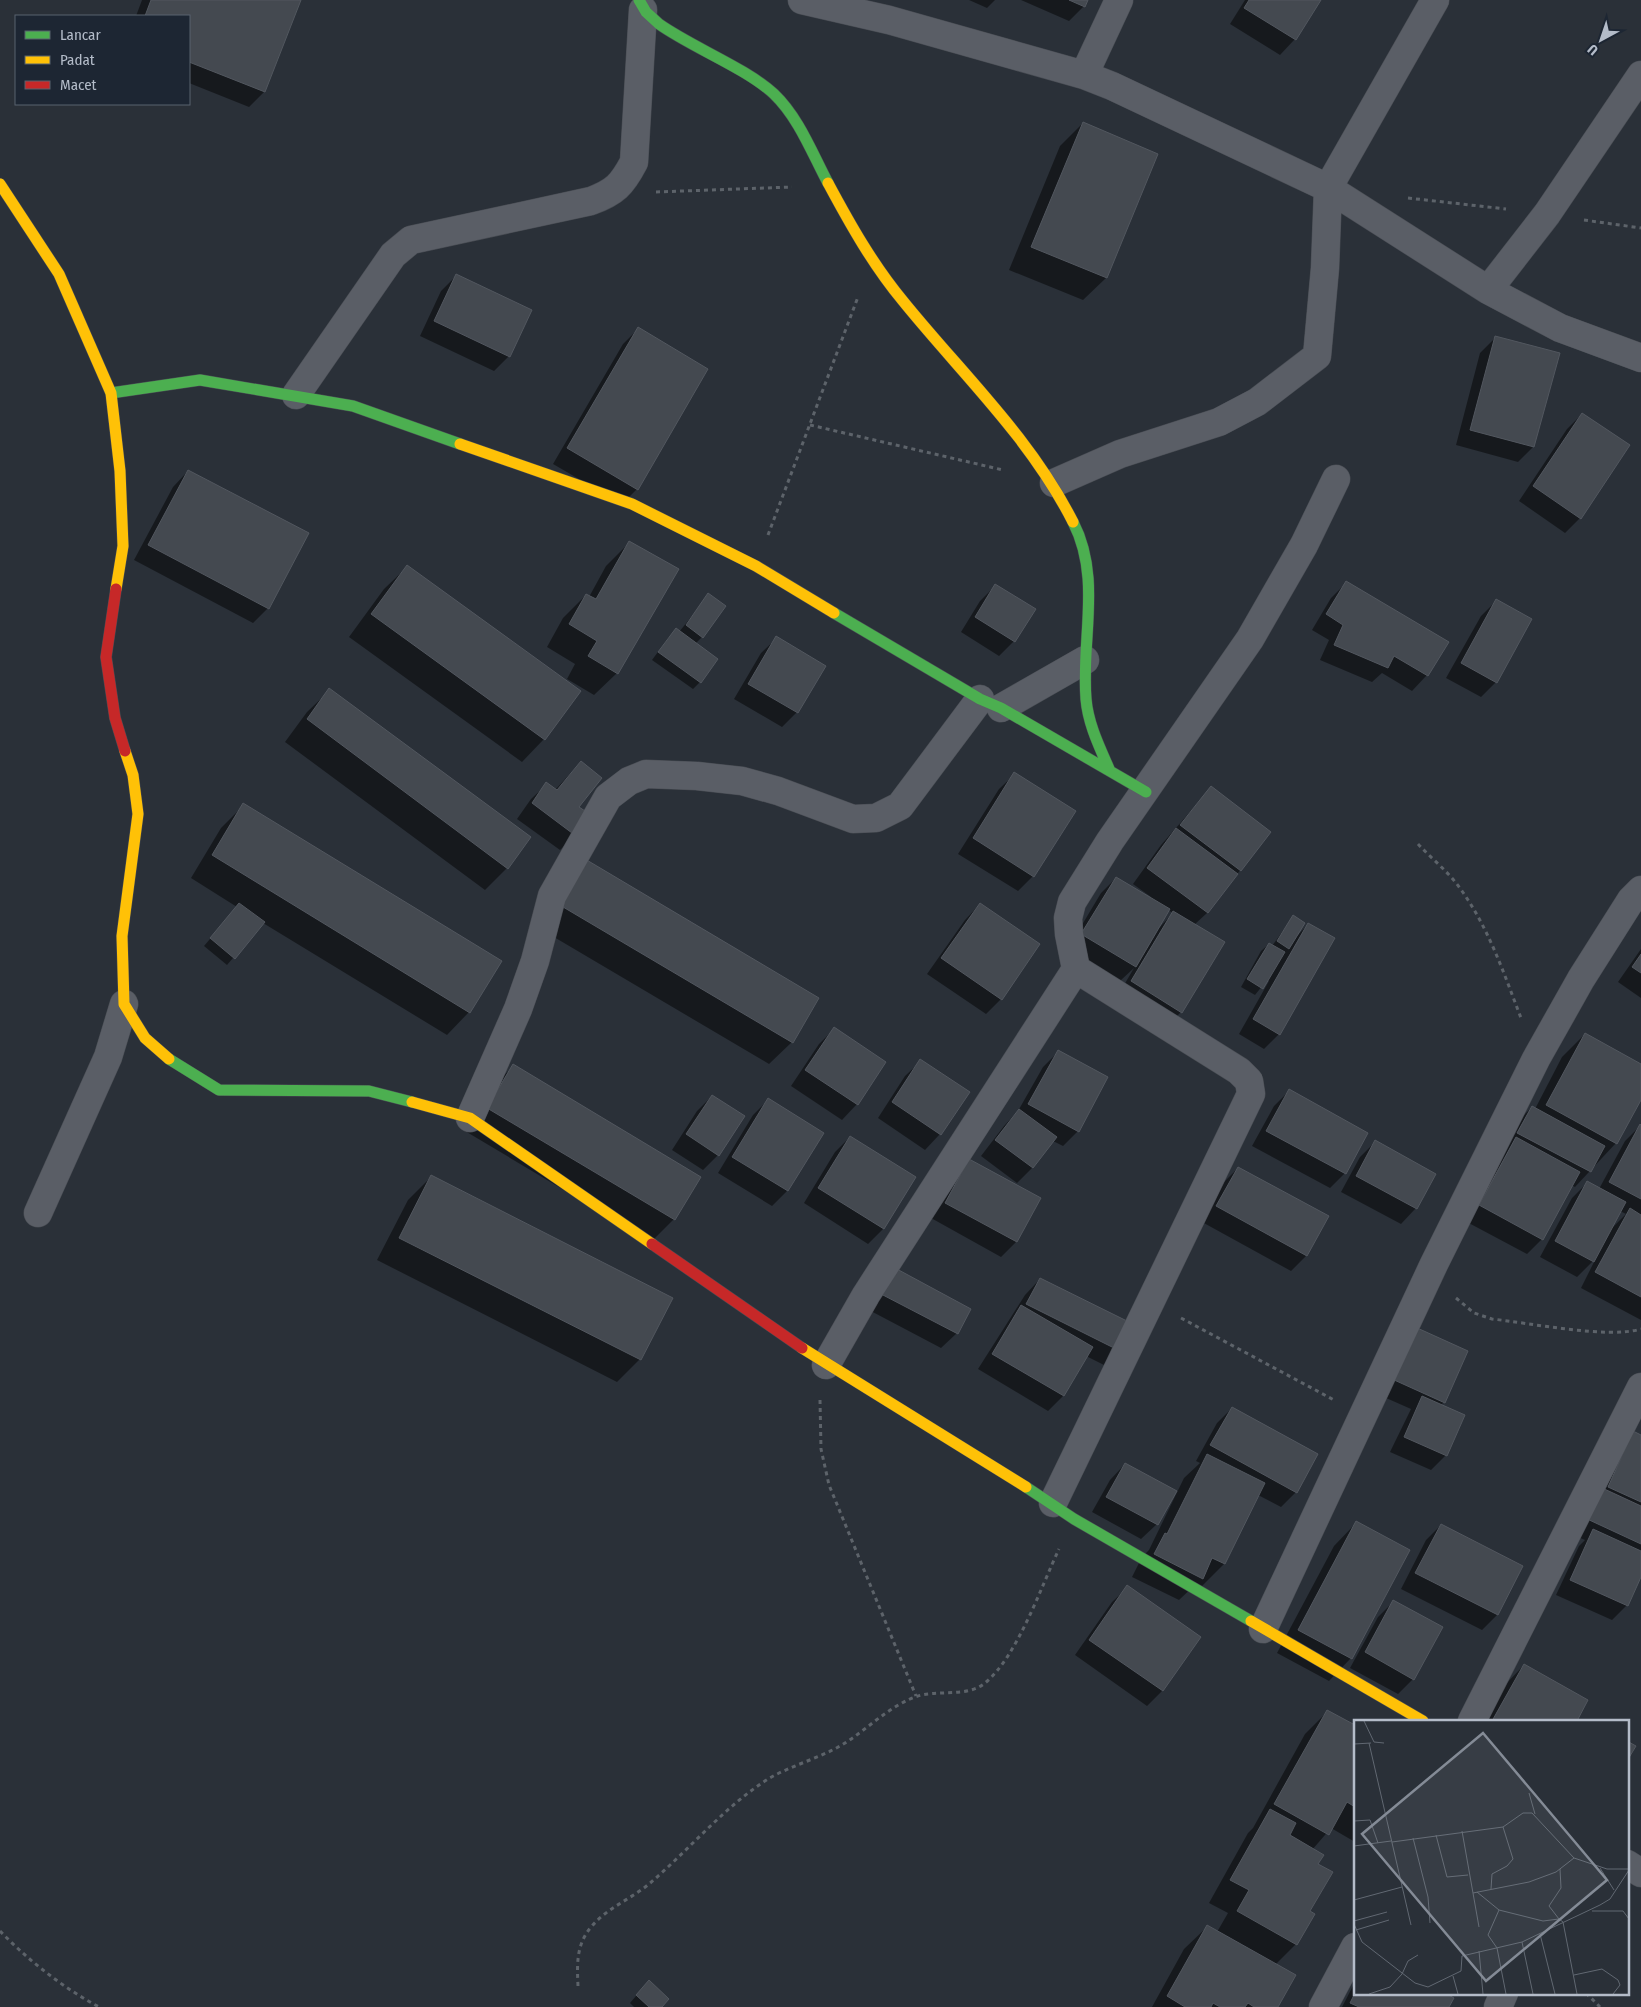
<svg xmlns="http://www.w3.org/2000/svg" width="1641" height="2007" font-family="'Fira Sans Condensed',sans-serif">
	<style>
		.shadow { fill: #0007; fill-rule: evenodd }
		.building { fill: #444950; stroke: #52575f }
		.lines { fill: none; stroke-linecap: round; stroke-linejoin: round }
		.street-casing { stroke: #484c53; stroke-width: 29 }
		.fast-casing { stroke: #484c53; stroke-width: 12 }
		.slow-casing { stroke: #484c53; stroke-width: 12 }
		.jam-casing { stroke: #484c53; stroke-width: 12 }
		.path { stroke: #5d636a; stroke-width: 3; stroke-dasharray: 4 4; stroke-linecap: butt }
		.street { stroke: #5a5e66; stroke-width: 28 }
		.fast { stroke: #4caf50; stroke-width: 11 }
		.slow { stroke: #ffc107; stroke-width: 11 }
		.jam { stroke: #c62828; stroke-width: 11 }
		.inset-road { fill: none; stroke: #616872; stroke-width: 1 }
		.view { fill: #848b96; fill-opacity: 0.15; stroke: #848b96; stroke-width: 2.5 }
		.inset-edge { fill: none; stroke: #b4bcc9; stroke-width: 2.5 }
	</style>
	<rect width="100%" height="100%" fill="#2a3038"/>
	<path class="shadow" d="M142 0H300L264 92 249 107 189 83V16H136Z
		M969 0H995L987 8Z
		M1021 0H1086L1084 6 1069 21Z
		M1245 0H1319L1295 39 1280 55 1230 24Z
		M1083 123 1156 154 1106 278 1083 300 1009 270 1060 146Z
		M456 276 509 356 494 371 420 336 441 291Z
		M638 329 637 489 622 504 553 464 623 344Z
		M1495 338 1533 447 1518 462 1456 445 1480 353Z
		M1582 414 1580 518 1565 533 1519 501 1567 429Z
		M188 471 268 608 253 623 134 560 173 487Z
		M629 543 617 673 594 695 567 679 575 664 547 647 563 618 586 595 589 597 606 566Z
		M407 567 544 739 522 762 349 637 384 589Z
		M1346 583 1447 643 1427 675 1412 691 1382 673 1372 682 1320 660 1329 640 1312 630 1331 598Z
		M995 586 1014 641 999 656 961 632 980 601Z
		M709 595 702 637 695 644 700 682 693 689 652 660 669 637 676 630 679 632Z
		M1496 601V682L1481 697 1446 678 1481 616Z
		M777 638 797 712 782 727 734 699 761 653Z
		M330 690 507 868 485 890 285 742 307 712Z
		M581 762 575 835 560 850 517 819 531 799 547 784 555 790Z
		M1015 774 1074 812 1033 876 1018 891 958 854 999 789Z
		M1211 788 1269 833 1207 913 1194 925 1181 1012 1166 1027 1117 997 1134 968 1120 981 1067 950 1101 893 1116 878 1150 899 1151 897 1133 884 1161 845ZM1168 910 1173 913 1159 928Z
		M244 805 469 1012 447 1035 263 923 227 965 204 946 237 907 191 878 221 828Z
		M563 884 792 1042 769 1064 537 927Z
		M980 904 1001 999 986 1014 927 974 965 920Z
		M1293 917 1298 935 1308 924 1279 1034 1264 1049 1239 1034 1269 981 1267 980 1255 995 1241 987 1261 951 1269 944 1272 946Z
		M1641 949V998L1618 982Z
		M834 1029 857 1104 842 1120 791 1086 819 1044Z
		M1585 1034 1641 1065V1097L1616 1143 1575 1187 1571 1185 1542 1239 1527 1254 1465 1221 1517 1122 1532 1107 1535 1109 1562 1057Z
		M1058 1052 1078 1131 1063 1146 1053 1141 1032 1168 1017 1183 981 1156 1004 1126 1018 1111 1043 1067Z
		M921 1061 940 1134 925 1150 878 1118 905 1076Z
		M513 1066 699 1177 674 1219 651 1242 465 1131 491 1089Z
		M1289 1091 1345 1173 1330 1188 1252 1146 1274 1106Z
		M712 1096 743 1116 718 1155 703 1170 672 1150 697 1111Z
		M768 1100 787 1191 772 1206 718 1173 753 1115Z
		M1640 1126H1641V1320L1581 1288 1596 1258 1577 1277 1540 1257 1572 1198 1587 1183 1599 1189 1625 1141ZM1620 1211 1626 1214 1611 1229Z
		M850 1137 914 1177 883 1229 868 1244 804 1203 835 1152Z
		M1375 1142 1434 1174 1416 1208 1401 1224 1341 1192 1360 1157Z
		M969 1161 1039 1199 1016 1242 1001 1257 931 1218Z
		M1238 1168 1306 1256 1291 1271 1202 1222 1223 1183Z
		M431 1177 671 1299 640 1359 617 1382 377 1260 408 1200Z
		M1040 1279 1134 1326 1106 1366 1086 1356 1063 1396 1048 1411 978 1369 1025 1295Z
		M880 1285 970 1309 957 1333 941 1348 867 1309Z
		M1400 1343 1444 1402 1440 1406 1446 1455 1431 1470 1390 1452 1411 1409 1377 1394Z
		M1232 1408 1296 1492 1281 1507 1258 1495 1224 1564 1202 1586 1196 1584 1179 1600 1132 1577 1142 1557 1149 1550 1184 1478 1200 1463 1196 1461 1217 1423Z
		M1641 1436V1574L1627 1605 1612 1620 1556 1595 1579 1546 1585 1540 1571 1534 1618 1448Z
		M1125 1464 1175 1491 1157 1524 1141 1539 1092 1512 1110 1480Z
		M1356 1523 1351 1658 1329 1681 1277 1653 1334 1546Z
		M1441 1525 1522 1567 1497 1615 1482 1630 1401 1589 1426 1540Z
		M1128 1587 1199 1637 1162 1691 1147 1706 1075 1655 1112 1602Z
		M1393 1602 1413 1679 1398 1694 1350 1668 1378 1617Z
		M1524 1665 1575 1721H1483L1502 1688Z
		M1328 1711 1355 1727V1842L1331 1828 1312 1850 1309 1912 1296 1944 1275 1965 1277 2007H1152L1184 1949 1207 1927 1217 1932 1228 1913 1209 1903 1248 1833 1253 1828 1305 1734Z
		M1355 1982V1993H1443L1448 2007H1342Z
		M642 1989 660 2007H634L630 2003Z"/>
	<path class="building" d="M151 0H301L265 92 189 62V16H145Z
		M1069 0H1088L1085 7Z
		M1249 0H1321L1296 40 1244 8Z
		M1083 122 1158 154 1107 278 1031 247Z
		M456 274 532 310 510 357 434 321Z
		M638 327 708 369 638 490 567 448Z
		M1495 336 1560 353 1534 447 1470 430Z
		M1582 413 1630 445 1581 519 1533 486Z
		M188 470 309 533 269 609 148 545Z
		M629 541 679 569 618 674 588 656 597 641 569 624 586 594 596 599Z
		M407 565 581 691 545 740 371 614Z
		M1346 581 1449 642 1428 676 1394 656 1388 668 1334 645 1343 625 1326 614Z
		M995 584 1036 609 1015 642 975 617Z
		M708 593 726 606 703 638 686 625Z
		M1496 599 1532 619 1497 683 1461 663Z
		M676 628 718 659 701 683 658 652Z
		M776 636 826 666 798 713 748 684Z
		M329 688 531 837 508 869 307 719Z
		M581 761 602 778 579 807 591 815 576 836 532 803 546 782 557 790Z
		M1014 772 1076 811 1034 877 973 838Z
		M1211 786 1271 832 1241 871 1180 825Z
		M243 803 502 961 470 1013 212 855Z
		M1176 828 1238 874 1208 913 1147 868Z
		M585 859 819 998 793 1043 558 904Z
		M1116 877 1170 909 1136 967 1081 934Z
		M239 903 265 922 235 959 210 938Z
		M980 903 1040 944 1002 1000 941 958Z
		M1173 911 1225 942 1182 1013 1131 981Z
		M1293 915 1305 923 1289 949 1277 941Z
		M1308 923 1335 938 1280 1035 1253 1019Z
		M1269 943 1285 952 1263 989 1247 979Z
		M1641 954V973L1632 967Z
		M834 1027 886 1062 858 1105 805 1070Z
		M1585 1033 1641 1064V1100L1617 1144 1546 1105Z
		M1058 1050 1108 1077 1079 1132 1028 1104Z
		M920 1059 970 1092 941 1135 892 1102Z
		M513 1064 701 1177 675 1220 487 1108Z
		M1289 1089 1368 1133 1346 1174 1266 1131Z
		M712 1095 745 1116 719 1156 686 1134Z
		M768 1098 824 1133 788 1191 732 1157Z
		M1532 1106 1605 1146 1591 1172 1517 1133Z
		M1019 1109 1057 1137 1033 1168 995 1140Z
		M1640 1124 1641 1125V1199L1609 1182Z
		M850 1136 916 1177 884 1229 818 1188Z
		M1516 1137 1580 1172 1543 1240 1479 1205Z
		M1375 1140 1436 1174 1417 1209 1356 1176Z
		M969 1159 1041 1198 1017 1242 945 1203Z
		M1238 1167 1329 1216 1307 1256 1216 1206Z
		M431 1175 673 1298 641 1360 399 1238Z
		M1587 1181 1626 1202 1594 1262 1555 1241Z
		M1630 1208 1641 1215V1297L1595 1272Z
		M895 1268 971 1309 958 1334 881 1294Z
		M1040 1278 1135 1325 1122 1352 1026 1304Z
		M1021 1305 1093 1347 1064 1396 992 1354Z
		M1415 1327 1468 1351 1445 1403 1392 1379Z
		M1422 1396 1465 1415 1447 1456 1404 1437Z
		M1232 1407 1318 1454 1297 1493 1210 1445Z
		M1633 1431 1641 1435V1502L1608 1487Z
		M1207 1454 1265 1483 1225 1564 1212 1558 1203 1579 1154 1554 1165 1533 1167 1534Z
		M1125 1463 1177 1491 1158 1525 1106 1497Z
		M1600 1487 1641 1506V1544L1585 1518Z
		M1356 1521 1410 1550 1352 1659 1298 1630Z
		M1441 1524 1523 1566 1498 1615 1415 1573Z
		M1593 1529 1641 1551V1577L1628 1606 1570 1580Z
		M1127 1585 1201 1637 1163 1691 1089 1640Z
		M1393 1600 1443 1627 1414 1680 1365 1652Z
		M1524 1664 1588 1700 1577 1721H1492Z
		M1327 1710 1355 1725V1807L1347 1802 1329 1835 1274 1804Z
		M1627 1741 1636 1746 1627 1761Z
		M1270 1809 1296 1823 1290 1835 1324 1855 1318 1864 1333 1872 1310 1911 1315 1914 1297 1945 1237 1911 1249 1890 1230 1880Z
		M1207 1925 1296 1975 1278 2007H1254L1248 2003 1245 2007H1220L1213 2003 1211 2007H1185L1167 1996Z
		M649 1980 669 1999 662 2007H649L636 1995Z
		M1355 1993H1445L1454 1998 1449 2007H1359L1350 2003Z"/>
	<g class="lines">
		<g class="street-casing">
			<path id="street" d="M802 0 889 20 1084 75 1112 86 1328 188 1488 290 1560 328 1641 358
				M1084 75 1119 0
				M1488 290 1547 214 1641 75
				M296 395 393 255 411 240 591 201C615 192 622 185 634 162L643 10
				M1054 483 1120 454 1219 422 1257 402 1317 356 1325 268 1328 188 1435 0
				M1001 708 1085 660
				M470 1118 518 1009 535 961 552 896 608 797 629 781 646 774 697 776 742 781 778 791 853 819 876 818 900 806 980 699
				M38 1213 108 1057 124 1004
				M826 1365 866 1295 1076 969 1069 934 1068 918 1072 902 1110 841 1250 639 1304 545 1336 479
				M1053 1503 1251 1094 1249 1081 1239 1071 1076 969
				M1263 1629 1434 1264 1536 1059 1581 979 1631 900 1641 890
				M1472 1721 1641 1387
				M1627 1864 1641 1873
				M1323 2007 1355 1947
				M1498 2007 1504 1993"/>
		</g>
		<g class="fast-casing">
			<path id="fast" d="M639 0 646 12 659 24C693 48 746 68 774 94 799 118 812 153 828 183
				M111 393 200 380 353 406 460 444
				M1073 522C1102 578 1081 639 1086 699 1088 724 1100 748 1110 771
				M834 613 980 699 1001 708 1146 792
				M169 1059 219 1090 369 1091 412 1102
				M1026 1487 1074 1519 1251 1621"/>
		</g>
		<g class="slow-casing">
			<path id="slow" d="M828 183C850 224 873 265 903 301 962 374 1030 437 1073 522
				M0 184 59 274 111 393 120 471 123 546 116 589
				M460 444 632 504 756 566 834 613
				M125 751 133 775 138 814 122 936 124 1004 145 1038 169 1059
				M412 1102 470 1118 652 1244
				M802 1348 1026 1487
				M1251 1621 1423 1721"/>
		</g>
		<g class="jam-casing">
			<path id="jam" d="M116 589 106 657 115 718 125 751
				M652 1244 802 1348"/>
		</g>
		<path class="path" d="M656 192 792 187
			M1408 198 1506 209
			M1584 220 1641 228
			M810 425 1003 470
			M768 535 858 297
			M1418 844C1430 857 1445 869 1456 883 1487 923 1503 971 1521 1018
			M1456 1298 1474 1313 1492 1319C1530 1323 1608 1339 1641 1329
			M1181 1318 1334 1400
			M820 1400 821 1449 829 1485 916 1696
			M0 1931C29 1961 62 1987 99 2007
			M578 1986C577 1964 576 1944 592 1926 607 1908 631 1899 649 1884 689 1850 724 1807 768 1779 790 1766 817 1759 840 1746 866 1731 886 1708 915 1697 936 1689 967 1698 985 1683 1017 1657 1041 1587 1059 1549
			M1586 1993 1600 2007"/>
		<use href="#street" class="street"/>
		<use href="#fast" class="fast"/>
		<use href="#slow" class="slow"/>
		<use href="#jam" class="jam"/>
	</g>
	<g transform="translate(1354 1720)">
		<rect width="275" height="275" fill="#2a3038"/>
		<path class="inset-road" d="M10 1 20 22 30 23M15 23 57 205M0 24 17 23M175 73 181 94M0 101 16 100 24 123M108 111 125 207M82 115 93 157 114 155M59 118 74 177 76 203M38 122 149 107 169 93H178L220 138 253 149H275M0 126 37 121M246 148 260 170M137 169 138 154 153 146 159 139 149 107M123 172 145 190 189 201 205 199 209 202 223 274M119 173 175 162 202 152 220 138M0 180 48 167M145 190 134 215 143 228 152 274M238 191H269L275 199M205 199 195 186 207 168 206 149M0 201 33 192M0 204 8 222 61 263 74 267 107 251 108 236 168 222 246 185 256 179 275 150M2 210 35 200M186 214 201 274M168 222 179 274M125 231 129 274M220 255 248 249 264 260 266 265 259 274M99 256 104 274M15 274 36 267 48 254 54 241 64 235"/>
		<path class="view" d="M129 13 253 160 132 261 8 114Z"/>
		<rect width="275" height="275" class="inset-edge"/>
	</g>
	<rect x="15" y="15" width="175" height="90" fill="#1d2633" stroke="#59626f"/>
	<rect x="25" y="31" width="25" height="8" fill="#4caf50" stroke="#59626f"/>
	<text x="60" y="40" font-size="15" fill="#b4bcc9">Lancar</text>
	<rect x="25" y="56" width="25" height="8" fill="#ffc107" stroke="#59626f"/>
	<text x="60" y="65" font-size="15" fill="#b4bcc9">Padat</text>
	<rect x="25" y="81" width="25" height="8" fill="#c62828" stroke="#59626f"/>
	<text x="60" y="90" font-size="15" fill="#b4bcc9">Macet</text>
	<g transform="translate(1601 40) rotate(220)" stroke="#1d2633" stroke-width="4" paint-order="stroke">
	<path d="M0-4L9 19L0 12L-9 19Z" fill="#b4bcc9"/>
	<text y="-8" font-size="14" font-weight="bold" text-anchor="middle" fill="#b4bcc9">U</text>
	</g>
</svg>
